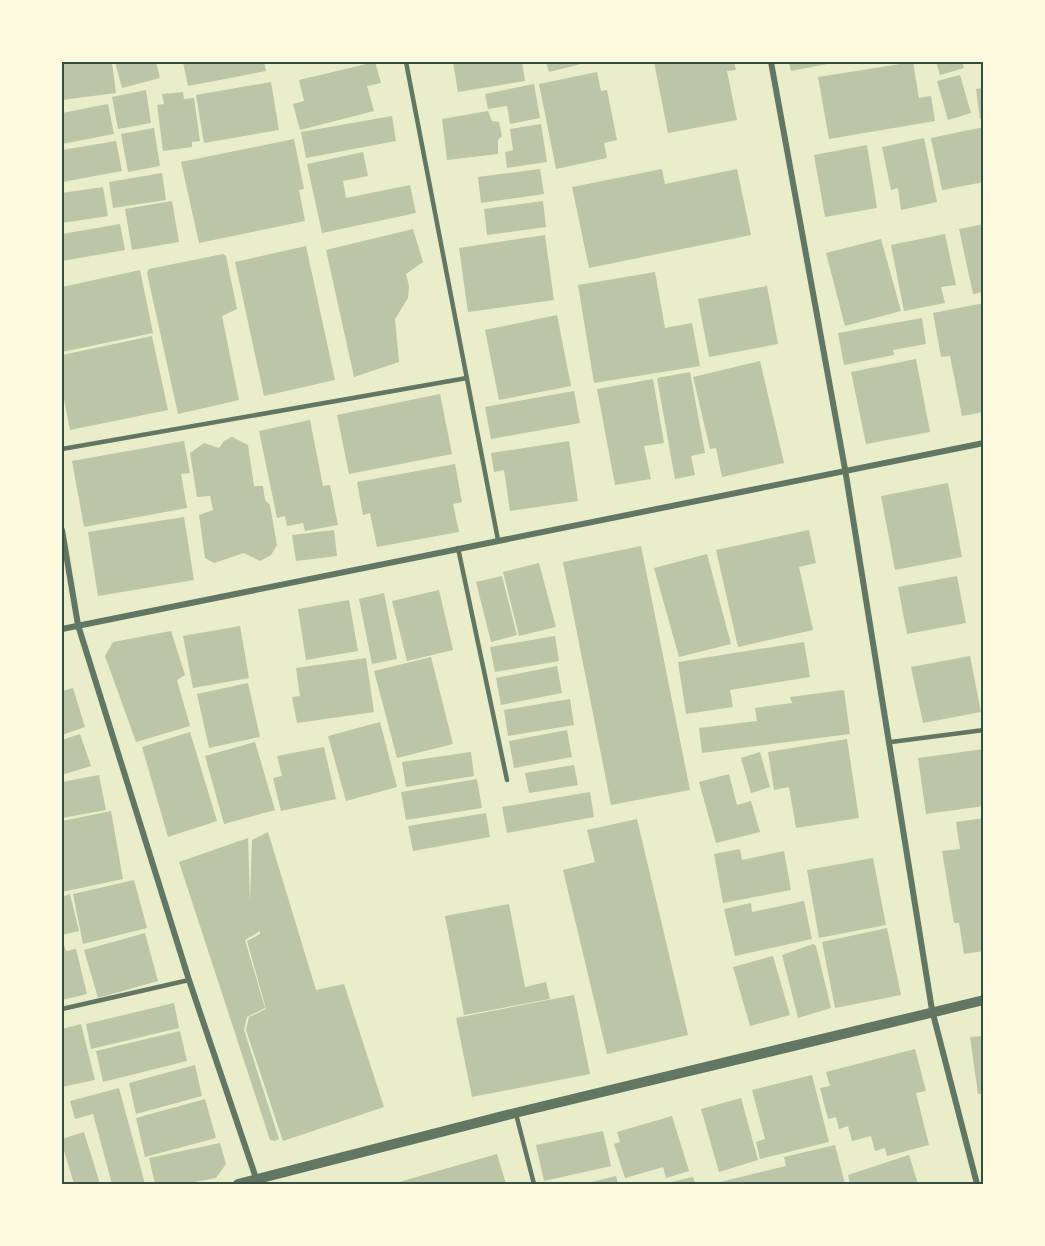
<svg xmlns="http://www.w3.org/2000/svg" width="1045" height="1246" font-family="Lato,sans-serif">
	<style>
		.building { fill: #bcc5a7 }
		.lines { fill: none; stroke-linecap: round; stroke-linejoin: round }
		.service { stroke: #617663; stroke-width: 4.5 }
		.minor { stroke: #617663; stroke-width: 6 }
		.tertiary { stroke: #617663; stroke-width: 10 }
		.neatline { fill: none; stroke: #344e41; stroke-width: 2 }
	</style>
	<rect width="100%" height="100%" fill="#e9edc9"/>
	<path class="building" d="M62 62 112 63 116 93 62 100Z
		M115 62H156L160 78 122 88Z
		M183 62H264L266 71 188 86Z
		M375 62 381 83 367 86 374 111 300 130 293 104 304 101 299 80Z
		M453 62H522L525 81 458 92Z
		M546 62H589L549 72Z
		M654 62H734L736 70 727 71 737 120 668 133Z
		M789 62H832V63L791 71Z
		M913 62 919 98 931 96 935 121 829 139 818 77Z
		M936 62H962L964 68 940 75Z
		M597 72 601 91 607 90 617 140 604 143 607 158 556 169 539 84Z
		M960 75 971 113 948 120 937 81Z
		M271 82 279 130 204 143 196 95Z
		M534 84 540 118 510 124 507 106 488 109 485 94Z
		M984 88V118L980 119 976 89Z
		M146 90 151 123 118 129 112 97Z
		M183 92 184 99 194 98 200 141 192 142V147L163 151 157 105 164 104 162 94Z
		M108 104 114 134 62 144V113Z
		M488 111 492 121 499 122 502 136 498 140V154L447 160 442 119Z
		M392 116 396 141 306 158 301 132Z
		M541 124 547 162 507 168 505 152 513 150 510 129Z
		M984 127V182L942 190 931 138Z
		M154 128 160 166 128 172 121 134Z
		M924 138 937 202 901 210 898 188 891 190 882 147Z
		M294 139 304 189 299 190 305 221 199 243 181 162Z
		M116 141 122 171 62 182V150Z
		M867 145 877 208 825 217 814 155Z
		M363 152 368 176 343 181 346 198 410 185 416 213 322 233 307 164Z
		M540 169 544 194 481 203 478 177Z
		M662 169 665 184 737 169 751 235 589 268 572 187Z
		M162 173 166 200 113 208 109 182Z
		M103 187 108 216 62 223V193Z
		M172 201 179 242 132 250 125 209Z
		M543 201 546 227 487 235 484 209Z
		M120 224 125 250 62 261V234Z
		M984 224V292L973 294 959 229Z
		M413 229 423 262 406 274 409 286 408 298 395 319 399 362 354 377 326 250Z
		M945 234 956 285 941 287 945 303 904 311 891 245Z
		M545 235 554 300 468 312 459 248Z
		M881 239 901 311 845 326 826 253Z
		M306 246 335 380 264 396 235 262Z
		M223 254 226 256 237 309 222 316 239 400 178 414 147 273 149 269Z
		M140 270 153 333 62 352V287Z
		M655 272 665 328 692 323 700 366 594 383 578 285Z
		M767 286 778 344 709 357 698 299Z
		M984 303V412L962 416 950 356 941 357 933 313Z
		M557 315 571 386 499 400 485 330Z
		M922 318 926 344 893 350 894 355 844 365 838 333Z
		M152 336 168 410 70 430 62 389V355Z
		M916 359 930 432 866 444 851 372Z
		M760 361 784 463 722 477 716 448 710 449 693 377Z
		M690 372 705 453 691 456 695 475 675 479 657 378Z
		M653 379 664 443 644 446 651 479 615 485 597 389Z
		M574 391 580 423 491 439 485 407Z
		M440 394 452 454 349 474 337 415Z
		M310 420 323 486 330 485 338 525 305 531 303 523 287 526 285 516 277 518 259 431Z
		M232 437 248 445 254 486H263L265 500 270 505 277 545 271 555 260 561 244 553 214 563 205 558 199 515 213 510 210 496 197 497 190 453 204 443 219 448 224 441Z
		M184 441 190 473 181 474 187 508 84 527 72 461Z
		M569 441 578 501 510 511 504 470 494 472 491 453Z
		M455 464 462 502 453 504 459 532 377 547 370 513 363 515 357 482Z
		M948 483 962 557 895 570 881 496Z
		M184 517 194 580 98 596 88 532Z
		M334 530 337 556 296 561 292 535Z
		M809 530 816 563 799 567 813 630 738 647 716 550Z
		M641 546 690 790 611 805 563 562Z
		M707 554 731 644 679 657 654 568Z
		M539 563 556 627 519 636 503 572Z
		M502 576 517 635 491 642 476 582Z
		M957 576 966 623 907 634 898 587Z
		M439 590 453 650 407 661 392 601Z
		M384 593 397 659 372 664 359 599Z
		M349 600 358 651 306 660 298 609Z
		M240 626 249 678 193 688 183 636Z
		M171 631 185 675 177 680 190 726 136 742 105 656 113 642Z
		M555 636 559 661 495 672 490 647Z
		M804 642 810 677 730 690 733 707 686 714 678 662Z
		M970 656 981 712 923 723 911 667Z
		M431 657 453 744 397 758 374 671Z
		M366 658 374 712 297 723 292 697 300 696 296 668Z
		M557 666 562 693 501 705 496 678Z
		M248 683 260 737 209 748 197 694Z
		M73 688 85 727 62 735V691Z
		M844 690 850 734 702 753 699 728 757 721 755 708 792 703 790 697Z
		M570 699 574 725 508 736 504 710Z
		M380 722 397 787 346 801 328 736Z
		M567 730 572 757 514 768 509 741Z
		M190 732 217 821 168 837 142 747Z
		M80 734 91 766 62 775V740Z
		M847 739 859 818 796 828 789 787 774 790 768 752Z
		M255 742 275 810 224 824 205 756Z
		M324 747 336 799 281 811 273 778 282 776 277 756Z
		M984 749V806L926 814 918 758Z
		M471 752 474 776 406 787 402 762Z
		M760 752 770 787 751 793 741 758Z
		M574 765 578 785 529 793 525 773Z
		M729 774 737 805 751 801 760 832 716 843 699 782Z
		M99 775 106 810 62 818V782Z
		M477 779 482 808 406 820 401 792Z
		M590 792 594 817 507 833 502 807Z
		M111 811 123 879 62 892V821Z
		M486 813 490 837 413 851 408 826Z
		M984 818V951L964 954 959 923H954L942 851 960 849 956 822Z
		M637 819 688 1035 607 1054 563 870 595 862 587 830Z
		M268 832 316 990 344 984 384 1107 283 1141 246 1030 249 1017 266 1009 247 941 260 934V931L245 940 265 1008 247 1017 244 1030 279 1139 275 1141 270 1140 179 862 248 838 250 901 252 840Z
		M740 849 742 860 784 851 791 890 723 903 714 854Z
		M873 858 886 925 819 938 807 870Z
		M134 880 147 928 83 944 73 894Z
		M70 894 79 931 62 935V897Z
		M804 901 812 939 735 956 724 909 751 903 752 912Z
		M509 904 525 987 546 982 550 999 464 1015 445 916Z
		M887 928 901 995 835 1008 822 942Z
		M145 933 158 981 98 998 84 950Z
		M62 938 66 951 76 949 87 994 62 1000Z
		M813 944 816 946 831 1008 798 1018 782 955Z
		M773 956 790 1015 750 1026 733 967Z
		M574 995 590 1074 472 1097 456 1018Z
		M174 1003 179 1028 91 1049 86 1024Z
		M81 1024 95 1080 62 1087V1029Z
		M180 1031 187 1061 103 1082 96 1051Z
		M984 1036V1093L978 1094 970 1037Z
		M915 1049 926 1091 916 1093 929 1145 887 1156 885 1148 875 1151 871 1136 852 1141 848 1126 839 1129 836 1117 828 1119 820 1088 830 1086 826 1072Z
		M195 1065 202 1096 136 1114 129 1083Z
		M812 1075 829 1142 760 1159 756 1142 765 1139 752 1090Z
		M119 1088 145 1184H112L93 1114 75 1119 70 1101Z
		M741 1098 758 1160 719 1172 701 1109Z
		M205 1099 216 1138 145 1157 136 1118Z
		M672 1116 689 1171 666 1178 663 1167 625 1178 614 1144 620 1142 617 1132Z
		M603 1131 611 1166 544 1181 536 1145Z
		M84 1132 100 1184H74L62 1144V1139Z
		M220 1143 226 1164 216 1178 184 1184H155L149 1158Z
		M835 1145 845 1184H712L786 1166 784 1157Z
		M497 1154 506 1184H392Z
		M909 1155 918 1184H850L848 1175Z
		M616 1176 618 1184H584Z
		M693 1177 695 1184H663Z"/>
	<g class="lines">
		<path class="service" d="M406 62 498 540
			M62 449 467 378
			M458 548 507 780
			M891 742 984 730
			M62 1009 189 980
			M516 1114 534 1184"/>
		<path class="minor" d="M771 62 845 469 932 1010 977 1184
			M62 530 78 625 189 980 258 1184
			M62 629 984 443"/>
		<path class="tertiary" d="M238 1184 515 1113 984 1000"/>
	</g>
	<rect width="1045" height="1246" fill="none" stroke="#fefae0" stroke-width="126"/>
	<rect x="63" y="63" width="919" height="1120" class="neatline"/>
</svg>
